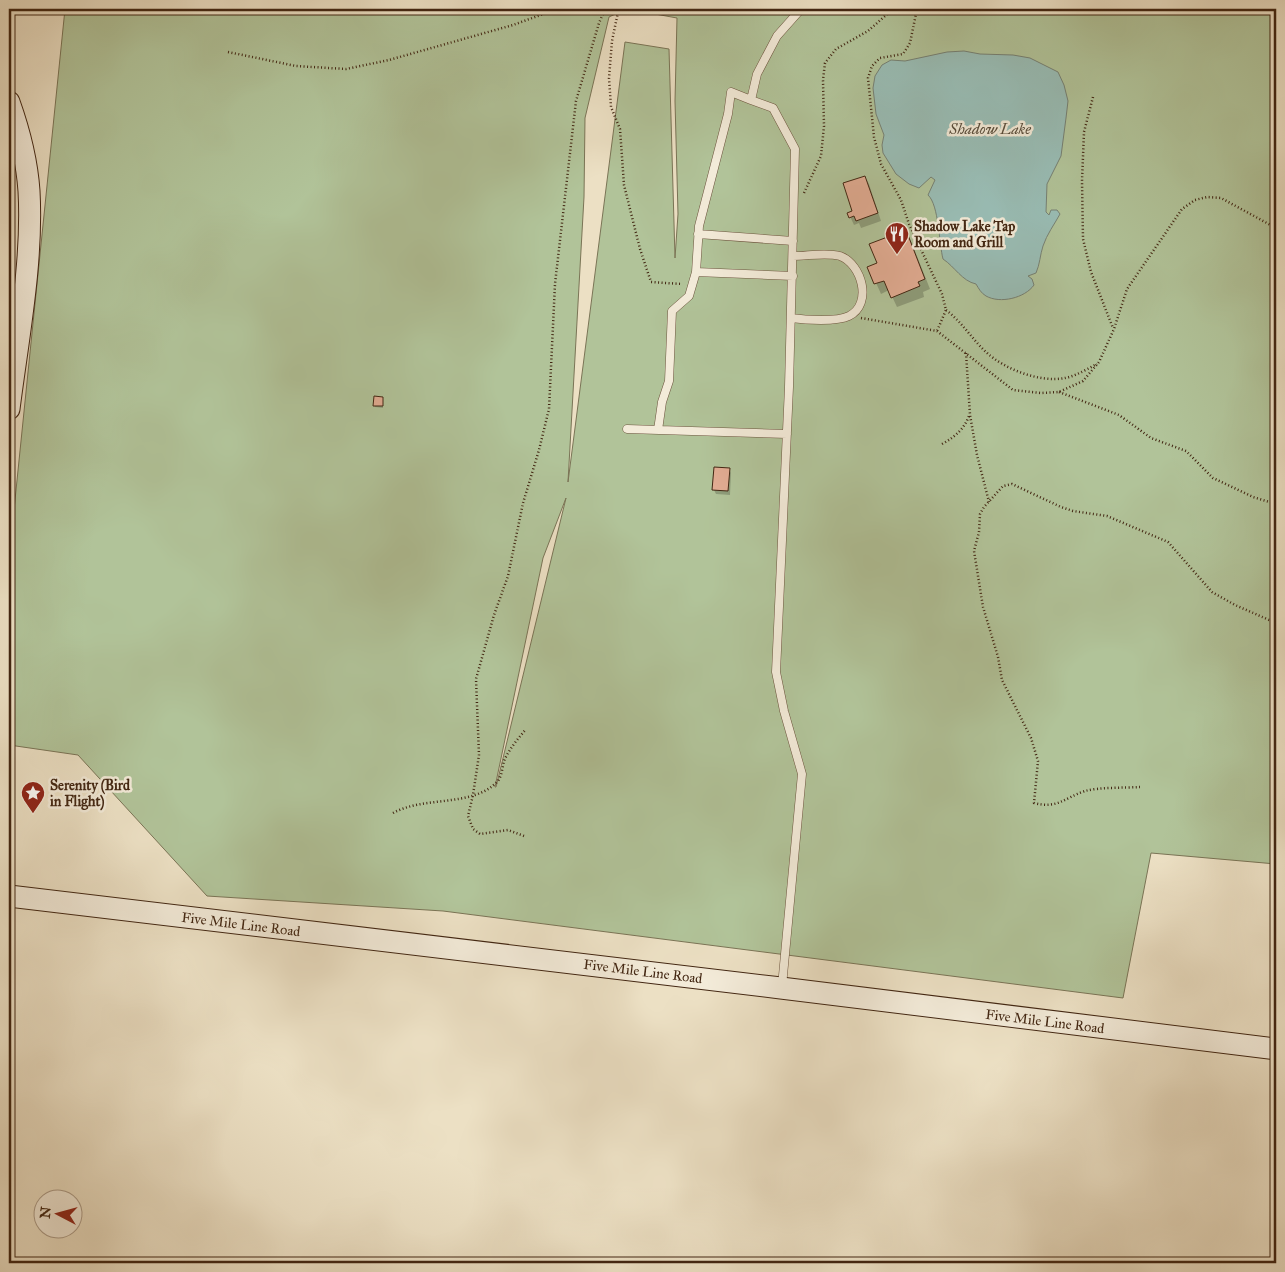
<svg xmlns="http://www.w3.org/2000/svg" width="1285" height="1272" font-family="'IM FELL Great Primer',serif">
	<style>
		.green { fill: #b1c399; stroke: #7a7456; fill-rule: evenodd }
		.water { fill: #99bdb5; stroke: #768174 }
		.shadow { fill: #0003 }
		.building { fill: #e2ac93; stroke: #422612 }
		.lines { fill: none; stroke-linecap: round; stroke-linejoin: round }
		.lane-casing { stroke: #6c543e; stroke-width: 9 }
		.secondary-casing { stroke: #422612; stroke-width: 23 }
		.path { stroke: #422612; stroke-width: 2.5; stroke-dasharray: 1 2.5; stroke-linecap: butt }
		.lane { stroke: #f3ebd9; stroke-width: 8 }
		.secondary { stroke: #f3ebd9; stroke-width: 21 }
		.labels { text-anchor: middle; stroke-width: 5; stroke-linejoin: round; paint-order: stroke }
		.poi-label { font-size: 14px; font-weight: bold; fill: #422612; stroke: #f3ebd9; text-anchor: start }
		.street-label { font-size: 14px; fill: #422612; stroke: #f3ebd9 }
		.water-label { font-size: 15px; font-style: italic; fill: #584c3b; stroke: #f3ebd9 }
	</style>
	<rect width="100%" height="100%" fill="#ece0c4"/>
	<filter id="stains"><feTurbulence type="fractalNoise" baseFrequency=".004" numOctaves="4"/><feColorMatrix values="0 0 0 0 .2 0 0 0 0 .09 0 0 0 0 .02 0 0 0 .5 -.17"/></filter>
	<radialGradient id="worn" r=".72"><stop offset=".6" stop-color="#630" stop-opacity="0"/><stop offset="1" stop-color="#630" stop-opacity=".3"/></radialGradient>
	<path class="green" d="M65 9H626L609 17 585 118 584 197 568 482 625 42 669 49 675 258 678 214 675 101 677 18 628 9H669L679 11V9H1276V864L1151 853 1123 998 443 911 207 896 78 755 9 745V559ZM566 498 496 787H495L543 558Z"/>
	<path class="water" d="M964 51 980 54 1013 55 1030 58 1058 72 1064 85 1068 101 1066 118 1061 156 1047 184 1046 212 1049 215 1051 210H1057L1060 214C1054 225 1047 234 1043 246 1040 255 1040 264 1036 273L1028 276 1032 279 1034 285C1025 298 1000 304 986 296 981 293 979 289 976 284 962 281 955 267 943 259 939 244 939 205 928 195L935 180 931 177 919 188 909 184 896 174 883 153 882 145 884 135 876 114 873 88 875 76 882 65 891 60 905 61 947 52Z"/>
	<path class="shadow" d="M865 177 869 184 881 221 861 228 859 223 854 225 849 214 854 212Z
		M905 231 911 241 930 289 923 292 924 297 897 307 889 290 881 294 869 267 878 264Z
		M383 398V408L375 407 374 405Z
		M729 469 731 473 730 495 716 494 714 490Z"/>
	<path class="building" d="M865 176 878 213 856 221 854 216 849 218 847 213 852 211 843 183Z
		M906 230 925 279 918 282 920 286 891 298 884 281 874 284 867 267 877 263 869 244Z
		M374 396 383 397V406H373Z
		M714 467 730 468 728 491 712 490Z"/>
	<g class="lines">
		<g class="lane-casing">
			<path id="lane" d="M751 100 773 108 795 149 789 387 776 672 784 711 802 774 782 986
				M698 234 793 241
				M696 272 793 276
				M791 318C805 320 837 322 849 316 873 304 862 264 840 256 826 252 808 256 793 256
				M627 429 787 434
				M658 430 662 402 669 381 672 311 689 296 696 272 699 226 728 114 731 92 751 100 757 74 777 36 801 9"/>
		</g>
		<g class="secondary-casing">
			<path id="secondary" d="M9 102C19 130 27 161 29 191 33 262 18 338 9 409
				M9 896 781 988 1276 1049"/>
		</g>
		<path class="path" d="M608 9 618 12 612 41 609 78 611 107 620 129 624 185 640 249 651 282 682 284
			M917 9 910 43 903 54 880 58 872 66 868 78 874 137 881 164 901 200 909 224 942 294 946 310 937 331
			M228 52 296 66 346 69 389 60 513 25 557 9
			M1093 97 1084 132 1082 181 1083 239 1091 272 1113 328
			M804 193 821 156 824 126 823 80 825 63 836 49 868 31 893 9
			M1273 262 1276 250
			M946 310C962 322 972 339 986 352 1004 369 1040 383 1065 378 1076 376 1087 369 1097 364
			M861 318 937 331 1013 390 1041 393 1059 392 1083 381 1099 362 1114 329 1127 289 1182 209 1195 200 1207 197 1221 198 1276 228
			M966 353 970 415 977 455 989 502
			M1059 392 1119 415 1151 438 1186 451 1213 478 1253 497 1276 504
			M942 444C955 437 964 429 969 416
			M1140 787C1124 788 1100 787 1085 791 1064 798 1058 809 1034 803L1038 761 1031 738 1002 680 998 657 983 607 974 551 979 532 980 514 984 507 1003 486 1012 484 1061 507 1073 511 1107 516 1168 542 1212 592 1235 605 1276 623
			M393 813C424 796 471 807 496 783 502 778 502 768 504 761 509 749 518 739 526 729
			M524 836 508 830 480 834 473 829 468 816 473 795 479 755 476 679 494 615 508 576 523 503 539 450 549 409 555 284 576 101 599 23 605 9"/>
		<use href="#lane" class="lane"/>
		<use href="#secondary" class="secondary"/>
	</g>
	<defs>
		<g id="restaurant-pin" transform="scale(1.25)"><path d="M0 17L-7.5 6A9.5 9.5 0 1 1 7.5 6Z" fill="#8f2418" stroke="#f3ebd9"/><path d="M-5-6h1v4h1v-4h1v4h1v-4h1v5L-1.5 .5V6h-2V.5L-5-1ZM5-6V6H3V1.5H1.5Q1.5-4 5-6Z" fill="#fff"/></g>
		<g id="sight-pin" transform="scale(1.25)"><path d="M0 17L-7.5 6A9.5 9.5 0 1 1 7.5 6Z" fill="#8f2418" stroke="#f3ebd9"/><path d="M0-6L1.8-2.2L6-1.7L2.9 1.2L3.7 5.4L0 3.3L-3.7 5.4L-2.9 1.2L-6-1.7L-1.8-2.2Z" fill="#fff"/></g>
	</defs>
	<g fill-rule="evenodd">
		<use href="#restaurant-pin" x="897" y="234"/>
		<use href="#sight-pin" x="33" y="793"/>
	</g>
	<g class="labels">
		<g class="poi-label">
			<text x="914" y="231">Shadow Lake Tap<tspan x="914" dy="16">Room and Grill</tspan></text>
			<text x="50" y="790">Serenity (Bird<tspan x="50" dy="16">in Flight)</tspan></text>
		</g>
		<g class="street-label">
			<text transform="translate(241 924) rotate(7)" y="5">Five Mile Line Road</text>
			<text transform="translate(643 971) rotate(7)" y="5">Five Mile Line Road</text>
			<text transform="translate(1045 1021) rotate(7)" y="5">Five Mile Line Road</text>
		</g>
		<g class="water-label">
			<text x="990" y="134">Shadow Lake</text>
		</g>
	</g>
	<rect width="1285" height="1272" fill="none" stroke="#ece0c4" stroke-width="30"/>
	<rect x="10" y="10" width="1265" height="1252" fill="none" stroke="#422612" stroke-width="2.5"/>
	<rect x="15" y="15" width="1255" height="1242" fill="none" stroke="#422612"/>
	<g transform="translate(58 1214) rotate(276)"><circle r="24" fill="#f3ebd9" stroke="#ac9c89"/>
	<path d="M0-4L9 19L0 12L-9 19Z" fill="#8f2418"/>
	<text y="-8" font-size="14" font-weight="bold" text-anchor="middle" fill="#422612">N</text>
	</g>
	<rect width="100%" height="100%" filter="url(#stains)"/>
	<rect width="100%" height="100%" fill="url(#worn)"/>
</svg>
